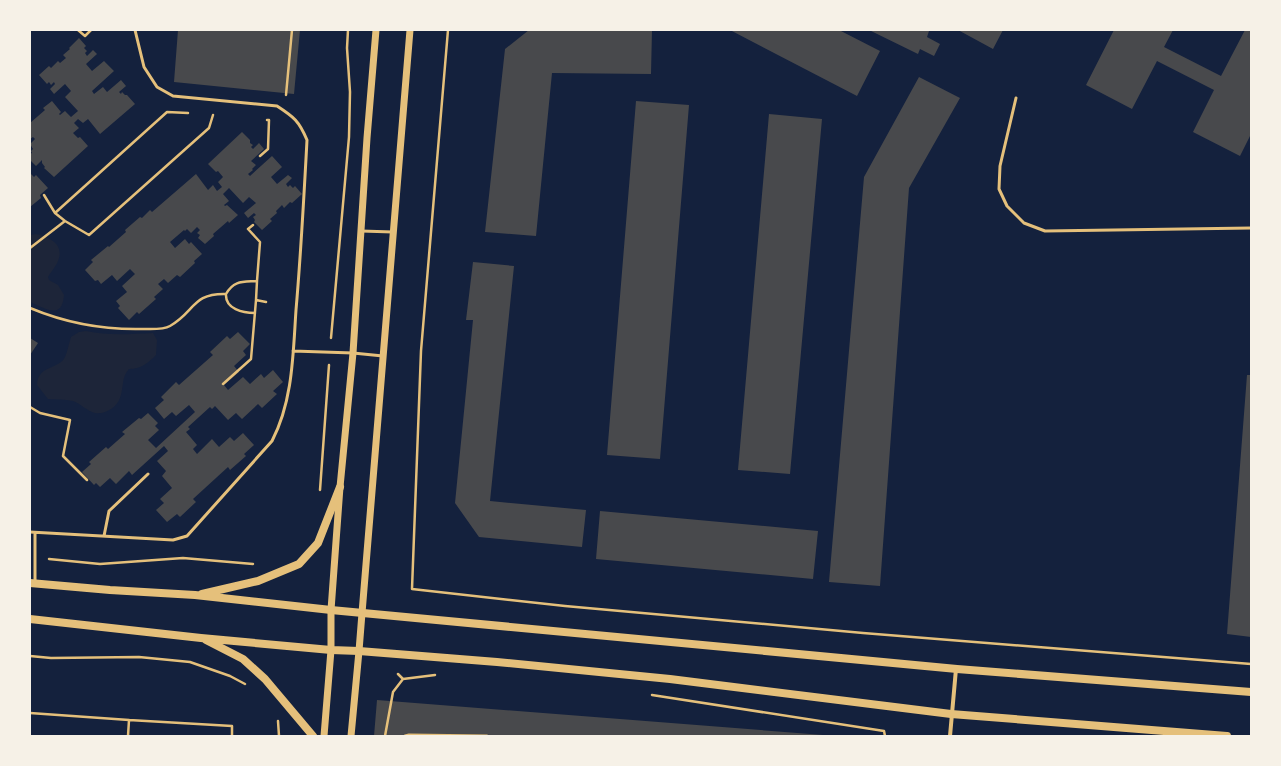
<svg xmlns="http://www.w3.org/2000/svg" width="1281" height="766" font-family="Lato,sans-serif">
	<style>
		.green { fill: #1d2539 }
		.building { fill: #48494c }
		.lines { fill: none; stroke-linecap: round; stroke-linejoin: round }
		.path { stroke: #e5c07b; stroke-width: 2.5 }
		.service { stroke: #e5c07b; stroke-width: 3 }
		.minor { stroke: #e5c07b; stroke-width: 4 }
		.tertiary { stroke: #e5c07b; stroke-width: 7 }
		.secondary { stroke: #e5c07b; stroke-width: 8 }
	</style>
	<rect width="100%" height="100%" fill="#14213d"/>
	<path class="green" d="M36 234C49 237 65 244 58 261 56 266 51 272 48 277L49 280 58 285 64 295C62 321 45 308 30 302V235Z
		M86 331C109 336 130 334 153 333L157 340 156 355C148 363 141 369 129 369 121 377 124 388 120 398 117 407 105 415 95 413 87 411 81 404 73 401 65 399 56 400 48 399L37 385C38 366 55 370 64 359 67 354 69 343 71 337L79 332Z"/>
	<path class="building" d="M178 30H300L294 94 174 82Z
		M529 30H652L651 74 552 73 536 236 485 232 505 49Z
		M730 30H839L880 51 857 96Z
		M869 30H928L929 31 927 37 940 44 934 56 920 49 918 54Z
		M958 30H1003L993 49Z
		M1114 30H1173L1164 47 1221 76 1245 30H1251V134L1240 156 1193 132 1214 90 1157 61 1132 109 1086 85Z
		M79 38 86 46 84 48 87 51 85 53 87 56 93 50 97 54 86 64 92 71 104 61 114 71 92 91 94 94 103 87 107 92 121 80 126 86 119 92 121 94 122 92 125 95H127L135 104 100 134 88 119 83 123 78 119 74 123 79 128 73 133 78 138 80 137 88 146 54 177 44 168 45 167 42 163V160L36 166 31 161 30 162V154L32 153 31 151 33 149 30 144 35 139 33 137 30 139V123L45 110 43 108 52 101 61 112 59 114 60 115 65 111 71 117 78 111 65 97 71 91 65 84 54 94 50 89 55 84 54 82 51 85 49 82 47 84 39 75 49 66 51 68 58 61 60 63 66 58 63 55 70 49 69 48Z
		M919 77 960 98 909 188 880 586 829 582 864 177Z
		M636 101 689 105 660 459 607 455Z
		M769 114 822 119 790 474 738 470Z
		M242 132 250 140V143L253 145 251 147 253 149 259 143 264 149 251 161 256 165 252 169 253 170 248 174 250 176 272 156 282 167 271 177 277 184 288 175 292 178 286 184 288 187 290 185 293 188 295 186 302 194 292 203 290 202 284 208 282 205 276 211 277 213 270 219 272 221 262 230 254 222 255 220 253 217 256 215 254 213 248 218 244 213 256 203 249 197 243 203 229 188 223 194 229 201 224 205 225 206 227 205 238 215 229 223 228 221 213 234 214 236 205 244 198 238 200 235 197 233 200 230 197 227 191 233 187 229 185 231 184 230 170 242 175 248 185 239 189 244 191 242 202 254 194 261 195 263 180 277 177 275 168 283 164 279 158 284 163 289 154 297 156 299 139 314 137 312 129 320 118 308 120 306 116 301 127 292 122 286 135 274 130 269 117 281 112 275 101 284 98 280 95 281 85 270 93 262 91 260 108 246 109 247 126 232 125 230 140 217 142 218 150 210 152 212 196 174 208 190 213 185 217 191 222 187 218 182 223 177 218 171 216 172 208 164Z
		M30 173 34 177 36 175 48 188 40 195 41 198 30 207Z
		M473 262 514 266 490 501 586 510 582 547 479 537 455 503 473 320H466Z
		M238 332 250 344 243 351 246 355 234 366 239 372 224 385 228 390 243 377 250 384 261 374 264 378 273 370 283 382 273 391 277 394 262 408 258 404 242 419 236 413 228 420 215 406 212 409 210 407 188 427 190 429 186 432 197 445 193 449 197 454 212 439 219 447 230 437 234 441 243 433 254 445 244 454 246 456 230 470 228 467 193 499 196 502 180 517 177 514 167 522 156 510 164 503 160 499 172 488 162 476 166 471 157 461 168 451 164 446 132 475 129 471 116 484 110 478 100 487 96 483 94 485 82 472 91 464 89 462 106 447 108 449 125 434 122 432 139 418 141 419 148 413 158 423 155 426 159 430 148 440 156 448 195 412 189 405 176 416 172 412 164 419 155 408 164 400 161 397 176 382 179 385 213 355 210 352 227 336 230 339Z
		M30 338 38 343 30 355Z
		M1247 375H1251V637L1227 634Z
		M600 511 818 531 813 579 596 559Z
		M377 700 823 735V736H374Z"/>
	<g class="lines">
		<path class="path" d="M78 30 85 36 91 30
			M448 30 421 351 412 589 565 606 863 633 1251 664
			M286 95 292 30
			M188 113 167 112 55 213 65 221 89 235 209 128 213 115
			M260 156 268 149 269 120H267
			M44 195 55 213
			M30 248 65 221
			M226 294C234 280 243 282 257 281L260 242 248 229 253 225
			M256 300 257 281
			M30 308C66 323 105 330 143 329 152 329 163 330 170 326 195 312 192 293 226 294 225 309 243 313 255 313
			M331 338 349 137 350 92 347 48 348 30
			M223 384 251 359 256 300 266 302
			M30 407 40 413 70 420 63 456 87 480
			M320 490 329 365
			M49 559 100 564 183 558 253 564
			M30 656 51 658 139 657 190 662 230 676 245 684
			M403 679 435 675
			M652 695 884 731 885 736
			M30 713 129 720 128 736
			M129 720 232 726V736
			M278 721 279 736
			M385 736 393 692 403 679 398 674"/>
		<path class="service" d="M1016 98 1000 166 999 189 1007 206 1024 223 1045 231 1251 228
			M361 231 393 232
			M293 351 353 353 383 356
			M30 532 173 540 187 536 272 441C293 401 293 354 296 310 301 253 304 196 307 140 299 121 294 117 277 106L173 96 157 87 144 67 135 30
			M104 536 109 511 148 474
			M35 583V533
			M405 736 409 735 487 736"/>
		<path class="minor" d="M950 736 956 669"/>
		<path class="tertiary" d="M324 736 331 650V610L340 487 353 353 367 138 376 30
			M351 736 359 651 362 613 410 30"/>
		<path class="secondary" d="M30 583 110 590 195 595 331 610 957 669 1251 692
			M202 594 258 581 299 564 318 543 340 487
			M30 619 201 638 331 650 359 651 497 662 670 679 951 714 1227 736
			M206 640 243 659 265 679 313 736"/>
	</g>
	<rect width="1281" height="766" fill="none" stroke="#f6f1e7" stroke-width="62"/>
</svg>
